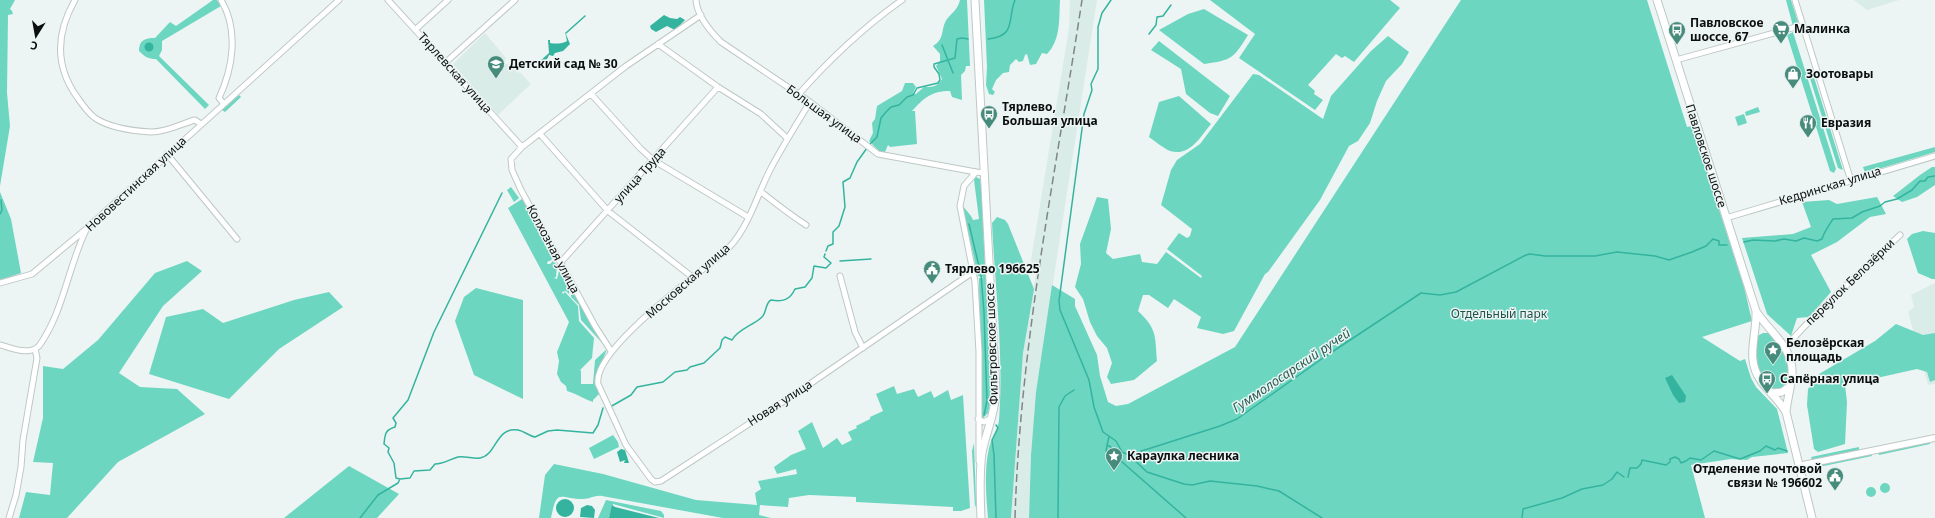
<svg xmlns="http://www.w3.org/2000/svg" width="1935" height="518" font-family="'Noto Sans',sans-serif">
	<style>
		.built { fill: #daece8 }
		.green { fill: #6cd6c1 }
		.water { fill: #34b49f }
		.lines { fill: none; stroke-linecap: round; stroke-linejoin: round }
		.stream { stroke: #34b49f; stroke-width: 1.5 }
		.minor-casing { stroke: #bec8c5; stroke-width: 7 }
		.tertiary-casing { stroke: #bec8c5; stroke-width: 8 }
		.secondary-casing { stroke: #bec8c5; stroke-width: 9 }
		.minor { stroke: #fff; stroke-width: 5 }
		.tertiary { stroke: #fff; stroke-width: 6 }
		.secondary { stroke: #fff; stroke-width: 7 }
		.rail { stroke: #808685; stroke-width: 1.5; stroke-dasharray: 8 4; stroke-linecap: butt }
		.labels { text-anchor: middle; stroke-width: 3; stroke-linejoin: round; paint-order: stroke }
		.poi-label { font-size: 12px; font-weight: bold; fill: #0c0f0f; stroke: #ecf5f3; text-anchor: start }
		.street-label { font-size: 12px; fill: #0c0f0f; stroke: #ecf5f3 }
		.park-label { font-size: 12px; fill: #1f5249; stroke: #ecf5f3 }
		.water-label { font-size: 13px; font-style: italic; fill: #295c52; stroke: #ecf5f3 }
	</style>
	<rect width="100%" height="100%" fill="#ecf5f3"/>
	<path class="built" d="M1070 0H1097L1036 392 1031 455 1029 518H1011L1023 353 1036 274 1031 260 1069 28Z
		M1854 0H1899L1867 10Z
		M485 33 506 58 504 63 512 66 518 73 520 72 531 84 498 115 453 64Z
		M1935 283V384L1928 385 1908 312 1914 307 1911 295Z"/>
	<path class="green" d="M0 0H15L10 9 12 11 13 14 8 15 7 93 10 126 0 186Z
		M213 0H217L221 6 162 41V50L159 56 209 105 205 109 156 59C148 59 145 57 139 51 139 40 145 38 155 38L170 22 176 26Z
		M960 0H967L970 66H966L965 71 961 75 962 100 952 97 950 91C931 91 924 98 912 111H915L917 144 890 147 888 145 885 152 881 153 869 141 873 133 872 123 875 119 877 106 902 91 905 83H913L916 87 913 93 916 94 924 87C933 87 937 87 942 79L936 66 940 61V54L933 46C946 38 940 29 947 19 953 12 958 9 960 0Z
		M984 0H1060C1059 18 1061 40 1047 54L1042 53 1036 64 1030 65 1027 54 1025 55 1023 61 1019 62 1016 59 1010 65 1009 72 1003 73 996 80 992 89 995 92 993 95 989 94 986 85 987 67Z
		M1210 0H1390L1400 8 1354 62 1345 56 1342 58 1336 54 1308 85 1315 91 1314 94 1323 100 1315 110 1239 58 1255 34Z
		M1461 0H1647L1687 127 1692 126 1744 287 1752 321 1702 337 1740 361 1745 359 1751 378 1756 387 1777 409 1788 453 1752 457 1747 460 1731 459 1691 465 1705 518H1029L1031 455 1036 392 1052 285 1075 299V306L1097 355 1100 376 1108 402 1116 406 1128 404 1235 347Z
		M1786 0H1791L1798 22 1797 25 1793 26Z
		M1204 9 1248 35C1233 59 1232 60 1204 64L1159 30 1188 14Z
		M1793 32 1836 169 1834 173 1830 171 1787 35Z
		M1388 36 1409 52 1402 64 1386 81 1377 101 1370 123 1358 141 1349 146 1320 200 1268 272 1265 274 1234 331 1223 334 1197 328 1201 317 1174 299 1168 308 1149 295H1143L1138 311C1157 329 1155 335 1157 361L1134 380 1111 384 1107 377 1112 363 1107 348 1097 336 1090 322 1083 299 1075 287 1081 264 1080 244 1097 197 1108 199 1111 229 1106 253 1113 259 1140 254 1142 262 1157 264 1166 252 1201 278 1202 276 1167 249 1179 233 1187 238 1190 236 1192 229 1161 205 1171 170 1177 160 1200 144 1253 74 1259 75 1323 119 1331 96 1371 51Z
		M1159 41 1230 96 1218 116 1210 113 1186 94 1181 69 1151 50Z
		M1812 71 1843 170 1838 168 1808 72Z
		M239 95 241 97 225 112 222 110Z
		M1179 96 1211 124C1200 137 1190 157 1170 151 1163 148 1155 141 1149 137L1159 102Z
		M1758 107 1760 112 1746 116 1745 112Z
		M1744 114 1747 123 1738 126 1735 117Z
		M1935 147V152L1865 173 1863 167Z
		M1932 167H1935V185L1917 197 1902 202 1893 196 1920 175Z
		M976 177 980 179 981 186 992 394 988 413 983 418H981L979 278H984L978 276 962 205 971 216 973 220 979 219 974 180Z
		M511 187 519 198 514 202 507 190Z
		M0 192 11 219 21 273 0 280Z
		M1877 197 1886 214 1870 217 1837 242 1811 255 1831 292 1809 317 1797 318 1791 336 1767 314 1742 238 1793 234 1811 227 1802 202 1829 200 1837 204Z
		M522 199C534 219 541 239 553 258L550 261H548L547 264H550L553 261 557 265 556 277 554 278 557 279 559 271 570 288 569 294 566 291 562 292 563 294 565 292 578 306 579 321 594 338 592 358 579 371 581 370V384H593L595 360 607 349 595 380 600 393 593 400V402C584 399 577 394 567 391L566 386 561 382 557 374 559 361 557 352 569 322 508 208Z
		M997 217 1005 220 1008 224 1034 289 1023 353 1011 518H988C986 495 984 471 989 448 991 440 999 426 999 420 1004 355 995 288 992 223Z
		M1923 231 1935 233V279H1932L1918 273 1907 239 1912 234Z
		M187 261 202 271 163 306 119 373 140 387 177 389 205 414 118 462 67 518H19L26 492 50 495 53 463 33 462 43 418V366L63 369 98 340 155 273Z
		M560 264 594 328 593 329 605 346 581 320 579 305 571 297V288L558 267Z
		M476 288 523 300V399L474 375 455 321 464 297Z
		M329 292 343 307 279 349 229 399 149 374 166 317 203 309 223 323 294 300Z
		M1896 324 1923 335 1935 333V380L1930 382 1927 372 1917 369 1845 385 1847 402 1845 444 1818 452 1814 449 1807 405 1808 389 1819 374 1875 341Z
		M1763 333H1769C1783 350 1797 366 1785 389L1773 390C1757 374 1753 357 1757 336Z
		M894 386 897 394 914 389 918 397 931 391 934 398 948 390 951 400 963 395 970 508 961 511H953V507L856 502V497L809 495 789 498 788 507 760 505 759 515 771 518H723L602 496C595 495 590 499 583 499 559 499 557 487 551 518H539L545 475 554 464 603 474 696 500 757 505 755 493 761 489 758 481 797 474 796 469 777 474 774 467 791 455 806 449 798 431 812 422 823 448 837 438 842 445 852 440 848 432 857 428 856 426 870 419V417L883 411 876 394Z
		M613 435 618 442 619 447 594 459 589 448Z
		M1930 442V444L1879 455 1878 453Z
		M974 443 976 504 975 508 972 451Z
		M1859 447V451L1812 460 1811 457Z
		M1871 454 1872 456 1814 468 1813 466Z
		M349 466 399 494 377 518H284Z
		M1880 488a5 5 0 1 1 10 0a5 5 0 1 1-10 0Z
		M1866 492a5 5 0 1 1 10 0a5 5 0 1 1-10 0Z
		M606 500 661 511 664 515V518L613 504 609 518H598Z"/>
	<path class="water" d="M664 15 670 18 677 19 680 17 685 20 675 30 667 26 656 32 651 29 650 26Z
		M565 32 570 44 563 51 555 53 553 56 549 55 547 59 541 62 543 66 541 67 539 62 549 53 548 40H550V43C556 44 562 44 567 41Z
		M144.5 47a4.5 4.5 0 1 1 9 0a4.5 4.5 0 1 1-9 0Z
		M1672 375 1686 396 1685 402 1679 403 1673 395 1665 378Z
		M621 449 625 450 629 463H624L625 460 620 462 617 452Z
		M556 508a9 9 0 1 1 18 0a9 9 0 1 1-18 0Z
		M587 505 592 506 595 510 594 518 580 517 581 508Z
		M612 505 615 507 659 518H609Z"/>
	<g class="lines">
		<path class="stream" d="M1111 0 1102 13 1098 27V69L1091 84 1092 90 1084 114 1059 301 1060 310 1089 380 1094 407 1103 432 1116 441 1122 452 1129 455 1220 426 1237 419 1323 358 1421 293 1440 295 1456 292 1526 255 1530 254 1545 256H1595L1617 252 1655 256 1669 260 1692 252 1706 246 1713 239 1719 241V245H1727
			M566 33 585 16
			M1149 34 1156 25 1157 17 1163 16 1171 5
			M988 39C1017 36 1007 19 1015 0
			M942 45 953 73
			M869 145 877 137 881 118 886 112 891 107 899 105 907 97 913 95 917 88 938 83 940 80 939 74 934 67V64L955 58 957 39 962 38 968 39
			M0 214 2 210 1 200
			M969 224 981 275 984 312 987 401 984 415
			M1744 242 1753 240 1775 241 1784 239 1796 241 1804 238 1817 241 1822 239C1824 232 1829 225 1833 219L1852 218 1862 212 1880 206 1885 202 1897 199 1912 190 1920 181H1925L1928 177 1935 176
			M826 251 828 246 833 244V232L839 226 845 207 843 182 850 178 857 162 867 148
			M840 261 871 259
			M610 407 631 395 637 387 663 382 675 372 687 370 690 367 704 363 720 348 722 340 725 337 732 340C738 329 754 325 762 317 767 312 765 303 771 300 783 302 790 300 795 289L805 287 812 278 814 266 826 268 831 263 824 257 825 254
			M1109 437 1107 445 1111 447 1113 454 1186 518
			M1107 446 1106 451H1111
			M1129 455 1147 472 1184 484 1192 485 1210 481 1257 486 1279 491 1322 518
			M1628 477 1630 468H1637L1641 464 1642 460 1666 465 1670 462V459L1675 457 1679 459 1681 463 1686 461 1690 458 1701 460 1714 451 1740 459 1760 451 1766 446 1775 450 1778 448 1787 451
			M400 479 396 478 394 463 388 452 389 448 384 444C385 434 385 430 395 427L396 423 393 418 408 400 434 332 502 193
			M360 518 378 495 398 483 400 479 410 478 414 471 430 470 435 464C444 464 450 459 458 457 465 456 474 459 480 458 496 456 496 426 518 430 524 431 529 436 535 437L548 431 557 430 593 433 598 425 603 408
			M996 518 994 455 992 440 998 428 996 425
			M1058 518 1059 407 1065 396 1074 390
			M1522 518 1523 509 1562 498 1582 489 1603 485 1612 479 1617 472 1624 477"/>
		<g class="minor-casing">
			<path id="minor" d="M75 0C56 33 55 66 77 97 82 104 88 113 95 118 110 128 134 131 151 132 168 132 180 124 195 120L201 124
				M221 0C239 30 233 68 219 98L224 104
				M388 0 522 147
				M696 0C697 16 710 31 721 42L810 102 878 154 976 172 985 173
				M1795 0 1851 181
				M416 29 448 0
				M658 44 718 87 761 114 787 138
				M1676 60 1803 25
				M445 63 515 0
				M591 94 640 148 653 160 748 217
				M798 95C829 60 864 27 902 0
				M810 102C796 125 782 147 770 170 756 197 747 234 722 254 697 275 592 350 598 384L626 445 651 479 655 482 661 481 801 390 973 272
				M540 134 608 211 691 276
				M167 154 237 239
				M976 172 964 186 960 206 975 282 979 352V461
				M760 191C775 203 789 214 806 225
				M1726 218 1935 156
				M561 262 718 87
				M840 276 855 332 863 348
				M0 283 32 274 85 230
				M0 345C13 348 28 356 39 346 64 311 68 266 87 228L339 0
				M1785 347 1820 310 1900 235
				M611 351 595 326 521 190 512 170 511 159 522 147 626 66 701 15
				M978 419 984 422 991 418
				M9 518 16 495 21 467 23 440 37 358 35 349"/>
		</g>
		<g class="tertiary-casing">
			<path id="tertiary" d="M1798 466 1935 438"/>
		</g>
		<g class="secondary-casing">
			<path id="secondary" d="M975 0 996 392C995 414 986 432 982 453 979 475 980 496 981 518
				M1657 0 1756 311C1757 336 1745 359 1761 381 1769 392 1779 400 1786 412L1812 518
				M1756 311C1769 332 1794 347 1792 375 1791 387 1787 400 1786 412
				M1771 393 1782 392 1789 387"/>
		</g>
		<use href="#minor" class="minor"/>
		<use href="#tertiary" class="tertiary"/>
		<use href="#secondary" class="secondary"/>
		<path class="rail" d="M1015 518C1020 343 1056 172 1082 0"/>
	</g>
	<defs>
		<g id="supermarket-pin" transform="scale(0.9)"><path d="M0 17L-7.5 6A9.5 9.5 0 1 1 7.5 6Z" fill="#478b7d" stroke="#ecf5f3"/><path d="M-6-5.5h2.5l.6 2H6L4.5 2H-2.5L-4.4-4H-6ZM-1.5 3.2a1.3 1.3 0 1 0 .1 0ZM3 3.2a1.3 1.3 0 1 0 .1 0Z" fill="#fff"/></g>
		<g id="bus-pin" transform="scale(0.9)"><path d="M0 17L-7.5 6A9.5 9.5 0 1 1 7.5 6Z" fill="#478b7d" stroke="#ecf5f3"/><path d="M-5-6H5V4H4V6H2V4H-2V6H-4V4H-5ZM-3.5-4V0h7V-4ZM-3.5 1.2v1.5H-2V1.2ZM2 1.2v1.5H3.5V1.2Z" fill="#fff"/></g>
		<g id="school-pin" transform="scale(0.9)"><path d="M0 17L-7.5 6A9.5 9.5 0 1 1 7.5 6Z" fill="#478b7d" stroke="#ecf5f3"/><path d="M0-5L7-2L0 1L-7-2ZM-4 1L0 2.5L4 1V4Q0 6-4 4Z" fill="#fff"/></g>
		<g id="shop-pin" transform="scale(0.9)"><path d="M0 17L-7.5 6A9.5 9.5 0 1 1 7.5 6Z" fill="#478b7d" stroke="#ecf5f3"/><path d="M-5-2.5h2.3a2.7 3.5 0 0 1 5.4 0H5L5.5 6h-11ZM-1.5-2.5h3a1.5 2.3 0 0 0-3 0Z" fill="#fff"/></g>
		<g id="restaurant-pin" transform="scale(0.9)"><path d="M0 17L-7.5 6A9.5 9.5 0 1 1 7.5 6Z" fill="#478b7d" stroke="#ecf5f3"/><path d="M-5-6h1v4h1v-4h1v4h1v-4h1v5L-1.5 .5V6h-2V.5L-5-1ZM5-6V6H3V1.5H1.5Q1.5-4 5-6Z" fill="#fff"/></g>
		<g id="civic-pin" transform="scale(0.9)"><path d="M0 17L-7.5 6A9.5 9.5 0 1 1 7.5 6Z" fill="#478b7d" stroke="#ecf5f3"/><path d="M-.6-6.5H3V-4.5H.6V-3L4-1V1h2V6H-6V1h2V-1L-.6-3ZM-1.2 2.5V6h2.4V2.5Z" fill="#fff"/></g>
		<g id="sight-pin" transform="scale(0.9)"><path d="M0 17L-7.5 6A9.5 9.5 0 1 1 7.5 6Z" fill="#478b7d" stroke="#ecf5f3"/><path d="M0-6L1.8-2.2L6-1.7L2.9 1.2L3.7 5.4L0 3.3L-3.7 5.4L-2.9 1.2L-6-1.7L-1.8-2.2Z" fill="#fff"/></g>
	</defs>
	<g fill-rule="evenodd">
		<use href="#supermarket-pin" x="1781" y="29"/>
		<use href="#bus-pin" x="1677" y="30"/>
		<use href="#school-pin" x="496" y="64"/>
		<use href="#shop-pin" x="1793" y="74"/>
		<use href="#bus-pin" x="989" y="114"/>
		<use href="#restaurant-pin" x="1808" y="123"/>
		<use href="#civic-pin" x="932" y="269"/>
		<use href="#sight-pin" x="1773" y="350"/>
		<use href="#bus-pin" x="1767" y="379"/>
		<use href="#sight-pin" x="1114" y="456"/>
		<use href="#civic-pin" x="1835" y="476"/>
	</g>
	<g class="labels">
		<g class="poi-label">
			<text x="1690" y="27">Павловское<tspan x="1690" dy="14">шоссе, 67</tspan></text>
			<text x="1794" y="33">Малинка</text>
			<text x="509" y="68">Детский сад № 30</text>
			<text x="1806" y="78">Зоотовары</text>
			<text x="1002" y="111">Тярлево,<tspan x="1002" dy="14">Большая улица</tspan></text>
			<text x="1821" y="127">Евразия</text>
			<text x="945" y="273">Тярлево 196625</text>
			<text x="1786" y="347">Белозёрская<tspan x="1786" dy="14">площадь</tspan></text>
			<text x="1780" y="383">Сапёрная улица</text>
			<text x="1127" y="460">Караулка лесника</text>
			<text x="1822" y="473" text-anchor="end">Отделение почтовой<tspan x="1822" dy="14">связи № 196602</tspan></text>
		</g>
		<g class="street-label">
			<text transform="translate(455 73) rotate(48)" y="4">Тярлевская улица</text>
			<text transform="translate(824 114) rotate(36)" y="4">Большая улица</text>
			<text transform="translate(1706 156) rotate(72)" y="4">Павловское шоссе</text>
			<text transform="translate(640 175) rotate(-48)" y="4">улица Труда</text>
			<text transform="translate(136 184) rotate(-43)" y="4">Нововестинская улица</text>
			<text transform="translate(1830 186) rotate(-17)" y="4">Кедринская улица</text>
			<text transform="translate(553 249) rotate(62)" y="4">Колхозная улица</text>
			<text transform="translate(688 281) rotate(-41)" y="4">Московская улица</text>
			<text transform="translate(1850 282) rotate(-44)" y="4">переулок Белозёрки</text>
			<text transform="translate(992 344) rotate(-92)" y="4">Фильтровское шоссе</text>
			<text transform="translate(780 403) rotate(-33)" y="4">Новая улица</text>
		</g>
		<g class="park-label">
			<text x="1499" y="318">Отдельный парк</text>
		</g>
		<g class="water-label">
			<text transform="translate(1291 370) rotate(-34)" y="5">Гуммолосарский ручей</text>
		</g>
	</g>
	<g transform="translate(36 36) rotate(191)" stroke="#ecf5f3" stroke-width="3" paint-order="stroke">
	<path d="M0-3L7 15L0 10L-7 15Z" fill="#0c0f0f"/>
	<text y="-6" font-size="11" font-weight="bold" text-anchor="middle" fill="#0c0f0f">С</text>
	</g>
</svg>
